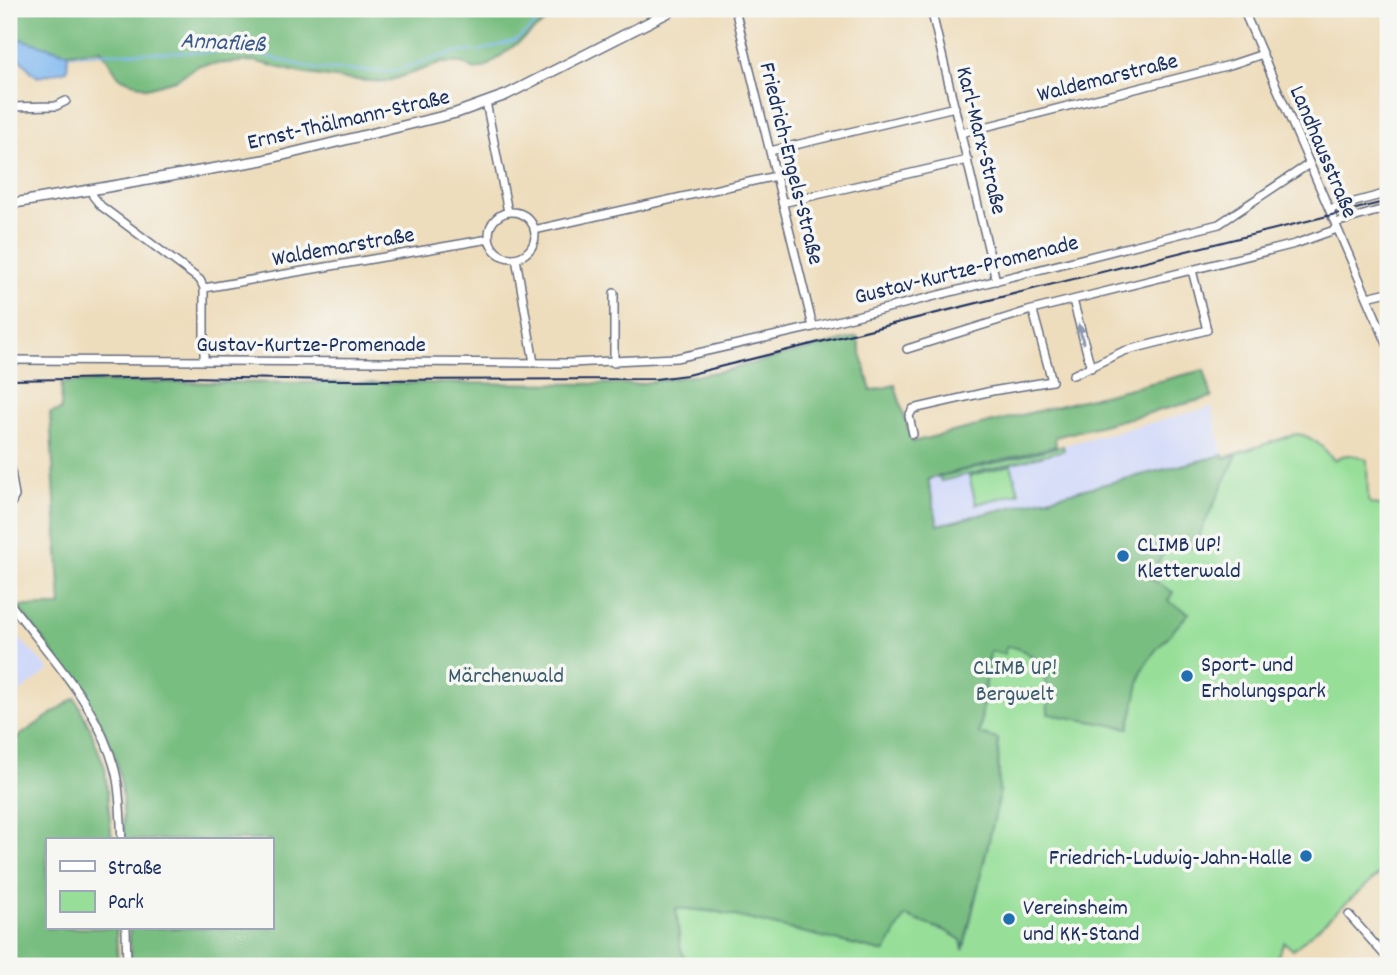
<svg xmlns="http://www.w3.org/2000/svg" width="1397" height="975" font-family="Dekko,sans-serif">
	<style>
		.built { fill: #d1d9f9 }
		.green { fill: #97df99; stroke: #59877c; stroke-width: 2 }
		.forest { fill: #79be81; stroke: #4a7670; stroke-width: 2 }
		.water { fill: #80b8f0; stroke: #4e74a7; stroke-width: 2 }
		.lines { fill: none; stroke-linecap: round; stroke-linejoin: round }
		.stream { stroke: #80b8f0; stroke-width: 2 }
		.minor-casing { stroke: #656c7f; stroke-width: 10 }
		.major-casing { stroke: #656c7f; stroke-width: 12 }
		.minor { stroke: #fff; stroke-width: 7 }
		.major { stroke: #fff; stroke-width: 9 }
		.tram { stroke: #1b2f5e; stroke-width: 2 }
		.oneway { fill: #8d97ae }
		.poi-dot { fill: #1f6fb2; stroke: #f6f6f2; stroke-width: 2.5 }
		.labels { text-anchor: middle; stroke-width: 7; stroke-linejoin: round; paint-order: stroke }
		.street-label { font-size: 23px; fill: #1b2f5e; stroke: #f6f6f2 }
		.poi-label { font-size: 23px; fill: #1b2f5e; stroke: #f6f6f2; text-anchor: start }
		.park-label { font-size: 23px; fill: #3a5b6d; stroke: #f6f6f2 }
		.water-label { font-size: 24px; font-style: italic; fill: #39588a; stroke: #f6f6f2 }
	</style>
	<rect width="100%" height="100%" fill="#f6f6f2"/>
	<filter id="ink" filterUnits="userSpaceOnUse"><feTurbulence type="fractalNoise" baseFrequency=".0143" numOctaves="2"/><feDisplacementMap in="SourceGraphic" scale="14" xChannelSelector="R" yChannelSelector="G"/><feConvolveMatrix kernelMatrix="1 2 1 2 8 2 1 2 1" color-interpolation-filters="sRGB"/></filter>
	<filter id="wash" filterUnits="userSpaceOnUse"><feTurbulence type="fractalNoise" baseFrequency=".00686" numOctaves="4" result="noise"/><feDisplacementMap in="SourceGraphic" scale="28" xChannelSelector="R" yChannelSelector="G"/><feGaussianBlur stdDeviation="1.57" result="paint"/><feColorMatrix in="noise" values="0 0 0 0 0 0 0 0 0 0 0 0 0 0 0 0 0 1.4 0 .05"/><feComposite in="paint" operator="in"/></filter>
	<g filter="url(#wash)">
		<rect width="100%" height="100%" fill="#eeddbc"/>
		<path class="built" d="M1212 407 1223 455 938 525 928 480Z
			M9 623 22 641 50 670 9 700Z"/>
		<path class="green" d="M1296 434C1312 435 1324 448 1334 460 1344 453 1357 454 1367 460L1368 500 1371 504 1388 506V869L1386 868 1293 950 1284 942 1273 966H687L680 946 675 908 718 912 905 916 946 931 961 940 964 948 999 798 998 739 979 735 990 651 1223 458Z
			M1063 446 1064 450 941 481 939 477Z
			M1011 465 1019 493 976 504 969 476Z"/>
		<path class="forest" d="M9 9H562L486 67 475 70 462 63H442L385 82 343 79 300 73 254 61 200 65 175 80 147 88 119 77 101 50 68 53 9 36Z
			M857 337 871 391 895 385 912 442 1204 370 1212 397 1055 437 1056 446 928 479 938 525 1223 455 1224 458 1237 455 1193 548 1179 543 1166 548 1150 578 1173 592 1168 601 1189 613 1155 651 1142 670 1129 728 1048 714C1047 682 1046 652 1007 646L1004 654 990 651 979 734 998 739 999 798 963 950 961 940 946 931 905 916 885 952 718 912 676 908 680 946 687 966H131L129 928H271V840H124C123 816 124 789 117 765 100 705 54 656 17 606H61L50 413 61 410 62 382 637 384 723 371Z
			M75 698 89 726 105 768 112 840H47V928H116L118 966H9V743Z"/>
		<path class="water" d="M9 36 68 53 67 70 38 77C27 70 21 56 9 52Z"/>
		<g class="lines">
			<path class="stream" d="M479 51 514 41 547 16 551 9
				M71 55 105 53 249 52 316 69 392 72 452 53 474 51"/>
		</g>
	</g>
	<g filter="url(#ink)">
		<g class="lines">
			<g class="minor-casing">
				<path id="minor" d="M735 9 813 327
					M931 9 996 281
					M1243 9 1388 346
					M486 102 508 212
					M9 107 56 106 66 101
					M961 133 1230 65 1263 54
					M770 151 955 107
					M91 189 93 196 101 206 200 280 204 288V361
					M782 203 968 160
					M1329 209 1388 193
					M489 235a23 23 0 1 1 46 0a23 23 0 1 1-46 0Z
					M1335 223 1388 208
					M534 230 776 176
					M516 258 534 363
					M204 288 489 239
					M1367 297 1388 292
					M1073 300 1091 368
					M907 349 1028 311 1295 244 1337 229
					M9 360 570 363 676 358 813 327 1219 224 1309 164
					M614 363V293
					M1073 375 1124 351 1207 330 1192 270
					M913 434 909 416 913 409 992 391 1052 381 1033 311
					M9 459 15 496 9 507
					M9 602C49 656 98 704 115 770 121 792 120 817 122 840
					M1349 915 1388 959
					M126 928 127 966"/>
			</g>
			<g class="major-casing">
				<path id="major" d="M9 204 263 160 456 113 506 95 675 9"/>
			</g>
			<use href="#minor" class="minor"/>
			<use href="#major" class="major"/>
			<path class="tram" d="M9 380 188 377 337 380 656 379 687 375 1388 201"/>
		</g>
		<defs><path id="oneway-solid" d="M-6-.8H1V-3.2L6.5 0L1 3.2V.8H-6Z" transform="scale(1.75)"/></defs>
		<use class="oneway" href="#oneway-solid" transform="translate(1081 334) rotate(-104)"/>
	</g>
	<g class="poi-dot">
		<circle cx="1123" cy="556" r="7"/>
		<circle cx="1187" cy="676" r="7"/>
		<circle cx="1306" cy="856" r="7"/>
		<circle cx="1009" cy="919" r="7"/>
	</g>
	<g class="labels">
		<g class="street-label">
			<text transform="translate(1107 76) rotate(-14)" y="8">Waldemarstraße</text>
			<text transform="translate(348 118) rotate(-13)" y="8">Ernst-Thälmann-Straße</text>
			<text transform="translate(983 140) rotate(76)" y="8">Karl-Marx-Straße</text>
			<text transform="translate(1325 151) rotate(67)" y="8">Landhausstraße</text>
			<text transform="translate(793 163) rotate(76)" y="8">Friedrich-Engels-Straße</text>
			<text transform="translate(343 245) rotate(-10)" y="8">Waldemarstraße</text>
			<text transform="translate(966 268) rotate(-14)" y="8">Gustav-Kurtze-Promenade</text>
			<text x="311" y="351">Gustav-Kurtze-Promenade</text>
		</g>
		<g class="poi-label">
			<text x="1137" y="551">CLIMB UP!<tspan x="1137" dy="26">Kletterwald</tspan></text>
			<text x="1201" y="671">Sport- und<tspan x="1201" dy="26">Erholungspark</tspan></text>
			<text x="1292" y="864" text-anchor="end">Friedrich-Ludwig-Jahn-Halle</text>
			<text x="1023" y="914">Vereinsheim<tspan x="1023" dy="26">und KK-Stand</tspan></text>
		</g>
		<g class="park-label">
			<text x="1015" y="674">CLIMB UP!<tspan x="1015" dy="26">Bergwelt</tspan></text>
			<text x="506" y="682">Märchenwald</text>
		</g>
		<g class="water-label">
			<text transform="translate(223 41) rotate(3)" y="8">Annafließ</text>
		</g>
	</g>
	<rect width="1397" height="975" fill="none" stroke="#f6f6f2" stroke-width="35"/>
	<rect x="46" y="838" width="228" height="91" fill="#f6f6f2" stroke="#9ea6b7" stroke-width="2"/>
	<rect x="60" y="861" width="35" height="10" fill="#ffffff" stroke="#9ea6b7" stroke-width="2"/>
	<text x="108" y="874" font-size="21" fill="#1b2f5e">Straße</text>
	<rect x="60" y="891" width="35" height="21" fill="#97df99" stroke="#9ea6b7" stroke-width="2"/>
	<text x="108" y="908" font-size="21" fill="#1b2f5e">Park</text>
</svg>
